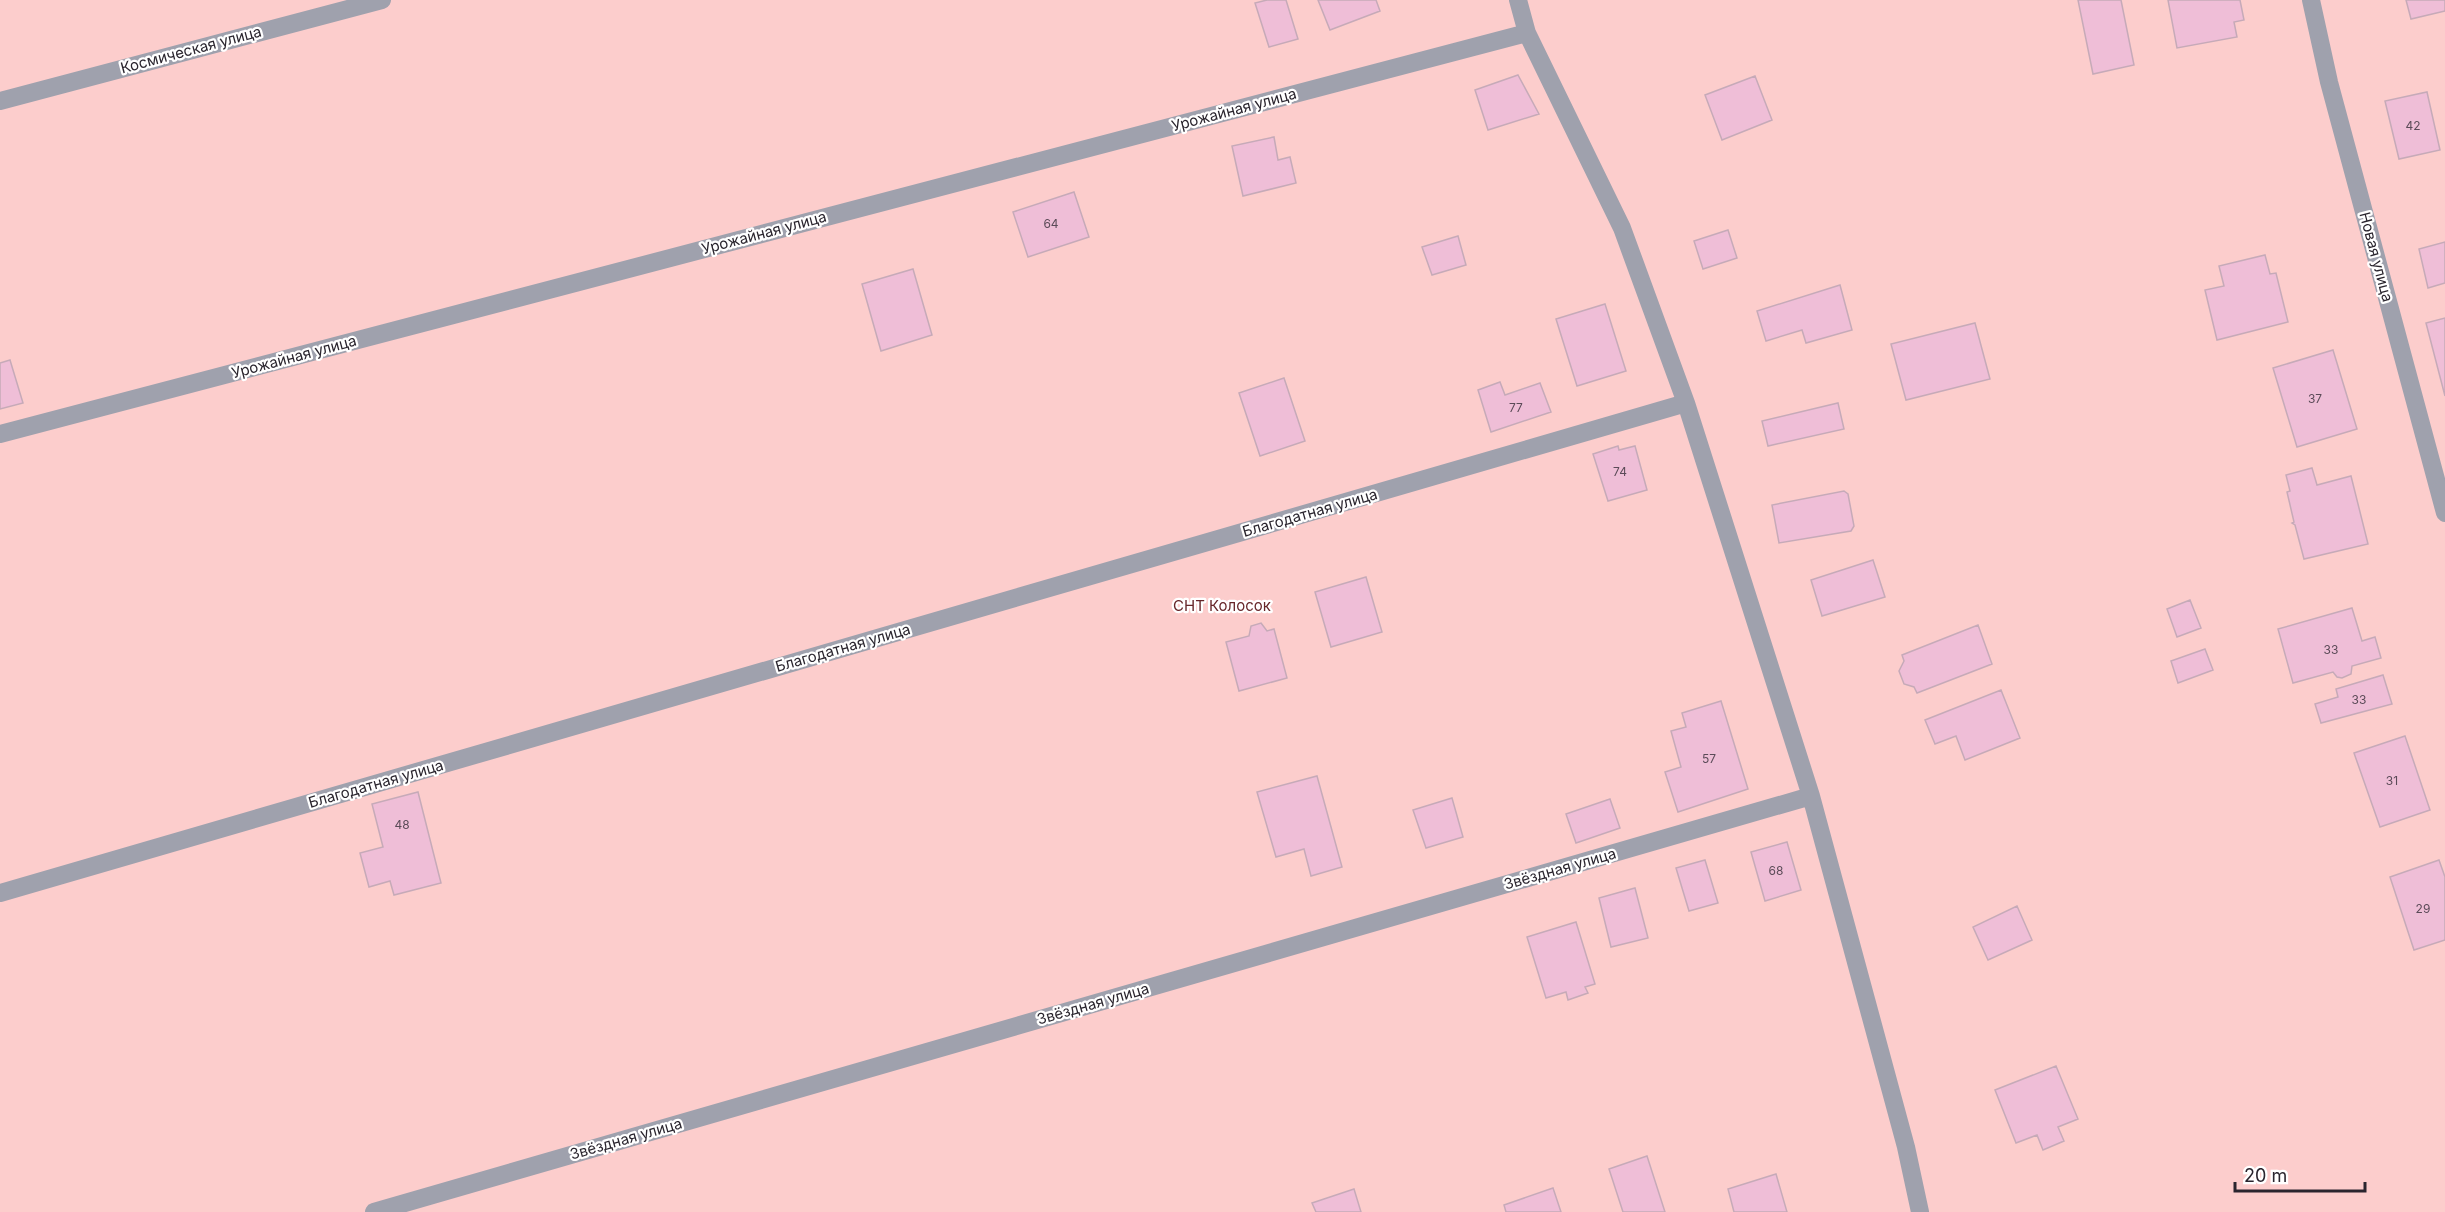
<svg xmlns="http://www.w3.org/2000/svg" width="2445" height="1212" font-family="Inter,sans-serif">
	<style>
		.green { fill: #fccdcc }
		.building { fill: #efbed7; stroke: #c6aab8; stroke-width: 1.5 }
		.lines { fill: none; stroke-linecap: round; stroke-linejoin: round }
		.street { stroke: #9fa1ad; stroke-width: 18 }
		.labels { text-anchor: middle; stroke-width: 4.5; stroke-linejoin: round; paint-order: stroke }
		.number-label { font-size: 12px; fill: #5b4b58 }
		.street-label { font-size: 15px; fill: #2a252e; stroke: #fff }
		.park-label { font-size: 15px; fill: #672629; stroke: #fff }
	</style>
	<rect width="100%" height="100%" fill="#f1e1fa"/>
	<path class="green" d="M0 0H2445V1212H0Z"/>
	<path class="building" d="M1267 0H1286L1298 39 1269 47 1255 3Z
		M1318 0H1376L1380 11 1330 30Z
		M2078 0H2121L2134 65 2093 74Z
		M2168 0H2240L2244 20 2234 22 2237 37 2177 48Z
		M2406 0H2445V11L2411 19Z
		M1518 75 1539 114 1488 130 1475 90Z
		M1755 76 1772 120 1722 140 1705 95Z
		M2427 92 2440 150 2399 159 2385 101Z
		M1274 137 1278 160 1290 157 1296 183 1243 196 1232 146Z
		M1074 192 1089 237 1028 257 1013 212Z
		M1728 230 1737 258 1703 269 1694 241Z
		M1458 236 1466 265 1432 275 1422 247Z
		M2445 242V283L2428 288 2419 249Z
		M2265 255 2270 274 2276 273 2288 322 2217 340 2205 290 2224 286 2219 266Z
		M913 269 932 335 881 351 862 284Z
		M1840 285 1852 330 1806 343 1802 330 1766 341 1757 311Z
		M1605 304 1626 371 1577 386 1556 319Z
		M2445 318V396L2426 323Z
		M1975 323 1990 379 1906 400 1891 344Z
		M2333 350 2357 429 2297 447 2273 368Z
		M10 360 23 403 0 409V363Z
		M1284 378 1305 441 1260 456 1239 393Z
		M1500 382 1505 395 1540 383 1551 412 1491 432 1478 390Z
		M1838 403 1844 429 1768 446 1762 421Z
		M1618 446 1619 450 1635 446 1647 490 1608 501 1593 454Z
		M2312 468 2317 485 2351 476 2368 544 2304 559 2295 525 2292 523 2294 522 2287 492 2290 491 2286 475Z
		M1844 491 1848 494 1854 526 1851 531 1779 543 1772 505Z
		M1873 560 1885 597 1822 616 1811 580Z
		M1366 577 1382 632 1331 647 1315 592Z
		M2190 600 2201 628 2177 637 2167 609Z
		M2352 608 2362 641 2375 637 2381 658 2352 666 2351 674 2342 678 2337 677 2333 672 2293 683 2278 629Z
		M1261 623 1267 631 1274 629 1287 678 1239 691 1226 642 1249 636 1251 626Z
		M1978 625 1992 664 1917 693 1914 687 1904 684 1899 671 1904 661 1902 655Z
		M2205 649 2213 670 2178 683 2171 661Z
		M2383 675 2392 704 2321 723 2315 704 2338 697 2336 689Z
		M2001 690 2020 738 1965 760 1956 736 1935 744 1925 720Z
		M1721 701 1748 789 1678 812 1665 772 1681 767 1671 731 1686 727 1682 713Z
		M2405 736 2430 810 2380 827 2354 753Z
		M1317 776 1342 867 1311 876 1304 849 1276 857 1257 792Z
		M418 792 441 883 394 895 390 881 369 887 360 853 383 847 372 804Z
		M1452 798 1463 837 1426 848 1413 810Z
		M1610 799 1620 828 1576 843 1566 814Z
		M1787 842 1801 890 1765 901 1751 852Z
		M1705 860 1718 903 1689 911 1676 868Z
		M2439 860 2445 877V940L2414 950 2390 877Z
		M1635 888 1648 938 1611 947 1599 898Z
		M2017 906 2032 940 1988 960 1973 927Z
		M1576 922 1595 984 1585 987 1588 993 1568 1000 1566 992 1546 998 1527 937Z
		M2056 1066 2078 1119 2058 1127 2064 1141 2043 1150 2037 1135 2016 1143 1995 1090Z
		M1647 1156 1665 1212H1623L1609 1169Z
		M1776 1174 1787 1212H1734L1728 1189Z
		M1553 1188 1561 1212H1506L1504 1205Z
		M1354 1189 1361 1212H1316L1312 1203Z"/>
	<g class="lines">
		<path class="street" d="M1518 0 1527 33 1622 228 1686 403 1811 796 1906 1147 1920 1212
			M2311 0 2329 82 2445 513
			M0 101 382 0
			M0 434 1527 33
			M0 893 1686 403
			M374 1212 1811 796"/>
	</g>
	<g class="labels">
		<g class="number-label">
			<text x="2413" y="130">42</text>
			<text x="1051" y="228">64</text>
			<text x="2315" y="403">37</text>
			<text x="1516" y="412">77</text>
			<text x="1620" y="476">74</text>
			<text x="2331" y="654">33</text>
			<text x="2359" y="704">33</text>
			<text x="1709" y="763">57</text>
			<text x="2392" y="785">31</text>
			<text x="402" y="829">48</text>
			<text x="1776" y="875">68</text>
			<text x="2423" y="913">29</text>
		</g>
		<g class="street-label">
			<text transform="translate(191 50) rotate(-15)" y="5">Космическая улица</text>
			<text transform="translate(1234 110) rotate(-15)" y="5">Урожайная улица</text>
			<text transform="translate(764 233) rotate(-15)" y="5">Урожайная улица</text>
			<text transform="translate(2376 257) rotate(75)" y="5">Новая улица</text>
			<text transform="translate(294 357) rotate(-15)" y="5">Урожайная улица</text>
			<text transform="translate(1310 513) rotate(-16)" y="5">Благодатная улица</text>
			<text transform="translate(843 648) rotate(-16)" y="5">Благодатная улица</text>
			<text transform="translate(376 784) rotate(-16)" y="5">Благодатная улица</text>
			<text transform="translate(1560 869) rotate(-16)" y="5">Звёздная улица</text>
			<text transform="translate(1093 1004) rotate(-16)" y="5">Звёздная улица</text>
			<text transform="translate(626 1139) rotate(-16)" y="5">Звёздная улица</text>
		</g>
		<g class="park-label">
			<text x="1222" y="611">СНТ Колосок</text>
		</g>
	</g>
	<path d="M2235 1182v9h130v-9" fill="none" stroke="#2a252e" stroke-width="3"/>
	<text x="2244" y="1182" font-size="18" fill="#2a252e" stroke="#ffffff" stroke-width="4.5" paint-order="stroke">20 m</text>
</svg>
